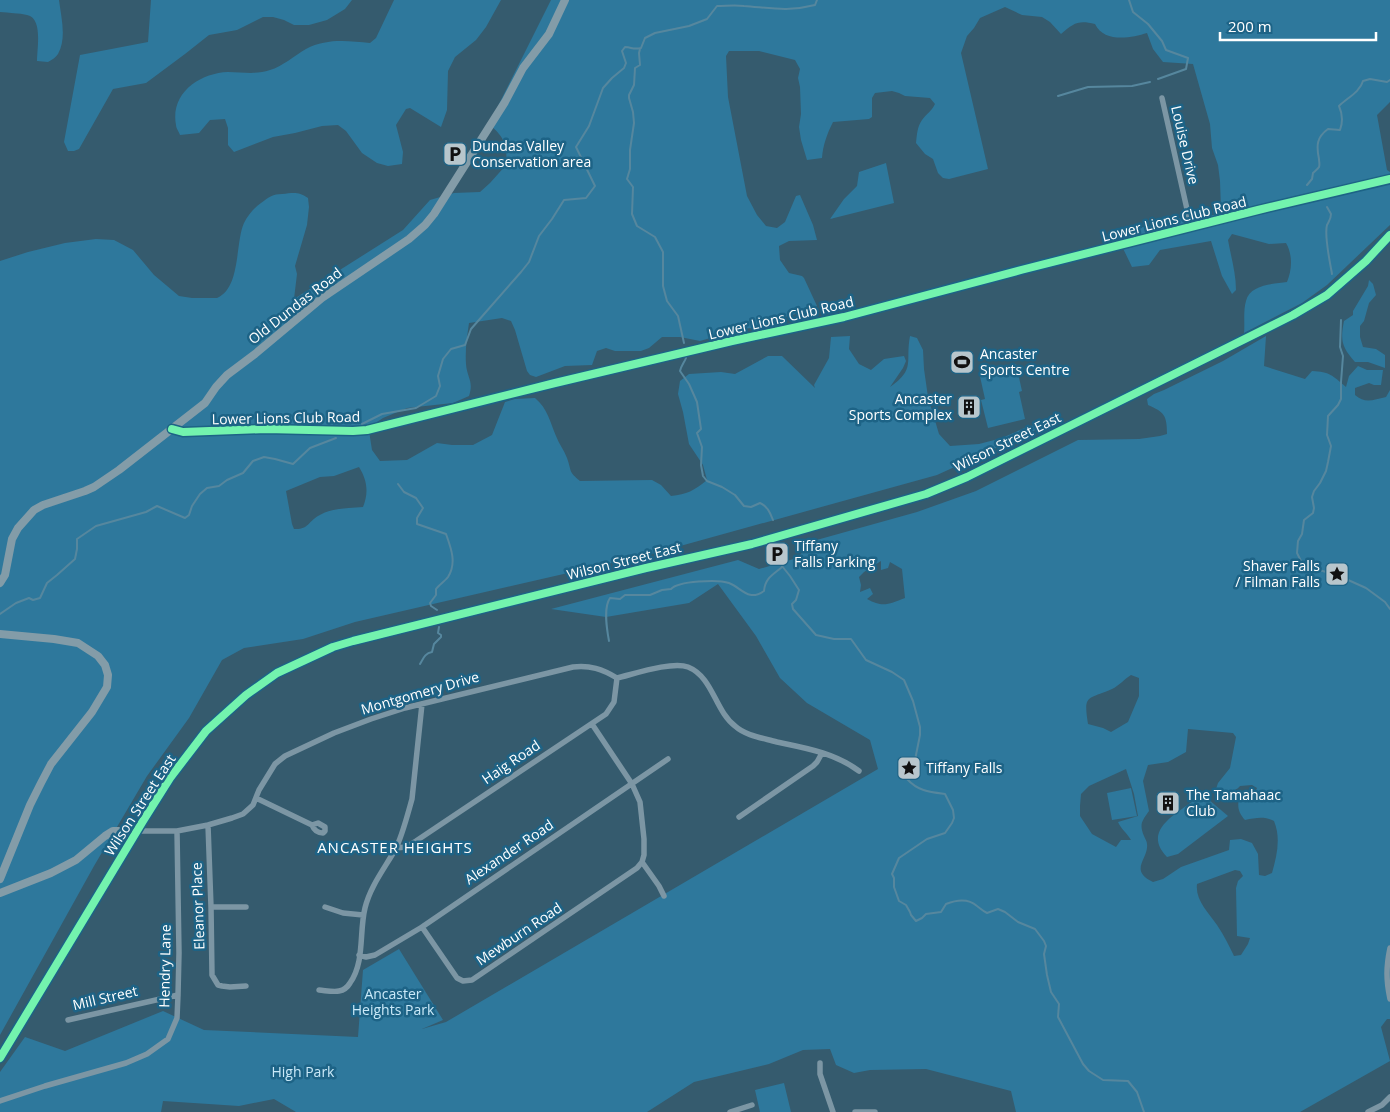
<svg xmlns="http://www.w3.org/2000/svg" width="1390" height="1112" font-family="'Open Sans',sans-serif">
	<style>
		.green { fill: #2e789c; fill-rule: evenodd }
		.lines { fill: none; stroke-linecap: round; stroke-linejoin: round }
		.stream { stroke: #56879e; stroke-width: 2 }
		.street { stroke: #7c96a4; stroke-width: 5.5 }
		.secondary { stroke: #839ca8; stroke-width: 8 }
		.cycleway-casing { stroke: #1d6386; stroke-width: 11 }
		.cycleway { stroke: #73f3ae; stroke-width: 8 }
		.labels { text-anchor: middle; stroke-width: 5; stroke-linejoin: round; paint-order: stroke }
		.street-label { font-size: 14px; fill: #fff; stroke: #1d6386 }
		.poi-label { font-size: 14px; fill: #fff; stroke: #1d6386; text-anchor: start }
		.park-label { font-size: 14px; fill: #cae9f8; stroke: #1d6386 }
		.neighbourhood-label { font-size: 15px; letter-spacing: 1px; fill: #fff; stroke: #1d6386 }
	</style>
	<rect width="100%" height="100%" fill="#355b6e"/>
	<path class="green" d="M0 0H59C61 17 67 38 58 54 56 57 52 60 48 62L37 61C37 48 43 18 27 15 19 13 9 13 0 12Z
		M151 0H352L345 9 327 20 309 25H294L284 20 273 17H263L237 30 209 35 185 54 146 83 113 89 79 149 74 151H68L64 142 80 55 148 42Z
		M394 0H501L486 27 476 40 455 57 448 71 447 110 441 127 410 108 406 109 396 125 403 152 402 164 388 166 377 163 362 153 346 131 338 125 322 126 295 133 273 137 234 152 228 145V128L225 119 210 120 199 133 180 135C179 132 176 128 176 125 170 93 200 73 228 72 242 72 256 75 270 70 282 67 295 55 306 49 327 38 348 41 370 43L376 38Z
		M551 0H1390V102L1377 115 1387 170 1390 172V225L1327 285 1302 303 1244 333C1245 323 1243 311 1246 301 1250 284 1274 284 1287 282 1292 270 1293 255 1286 243L1269 244 1232 234 1228 240C1231 257 1236 273 1236 290L1232 294 1222 276 1211 241 1160 250 1149 265 1132 267 1117 236 1119 233 1133 228 1152 226 1187 216 1218 215 1221 209 1220 181 1218 165 1212 148 1210 124 1193 64 1163 62 1153 49 1147 33C1131 38 1104 43 1095 24 1078 20 1074 23 1061 34L1050 22 1042 17 1022 15 1005 7 980 18 974 28 967 36 961 53 988 169 949 179 943 178 938 173 933 159 925 154 916 143C917 135 917 127 922 120 927 113 931 112 935 104L930 98 905 96 899 93 892 91 875 93 872 98V117L869 119 833 122C827 134 823 145 822 158L807 160 801 140 799 127 801 114 800 87 798 78 800 69 795 60 759 51H729L726 56 728 97 747 196 757 215 766 226 777 228 785 222 796 196 800 195 813 225 817 240 789 241 779 246 780 260 789 273 802 276 804 278 817 306 809 310 778 319 765 327 741 329 700 341 680 337H662L649 348 641 351H615L606 348 597 351 592 365 565 366 536 377 530 375 527 371 515 330 511 321 502 318 469 323C467 337 465 350 466 364 467 378 474 381 469 396L453 403 407 408 383 418 371 426 369 431 372 450 380 461 407 460 437 443 452 445H473L492 435 505 402 515 399 535 398C548 409 550 422 556 436 559 444 564 450 567 458 572 472 568 471 580 481L652 480 661 485 671 496C687 494 694 491 707 480L703 465 689 444 683 412 678 394 680 381 689 374 721 372 735 374 768 356H782L815 388 814 385 829 358 831 337 850 336 849 349 859 364 871 370 884 359 904 356 906 361 903 368 890 387C916 369 905 362 910 336L917 338 923 350 924 369 928 397 939 434 950 446 979 444 1002 438 1029 426 1049 424 937 475 655 553 355 622 303 639 244 648 222 660 189 718 147 776 94 866 0 1035V261L28 252 65 243 96 239 114 240 133 250 154 275 179 296 192 298H217C241 288 235 243 244 223 248 215 254 208 261 203 269 197 273 194 282 194 293 193 298 191 308 198L309 207 307 225 295 266 297 274 294 299 403 230 430 200 454 193 480 192 490 183 507 164C506 143 505 138 489 124ZM359 467C367 480 369 492 363 507 349 508 331 508 318 516 308 522 308 530 294 529L292 524 286 491 320 477 334 476Z
		M886 163 894 203 830 219 844 199 857 186 859 172Z
		M1369 280 1373 284 1376 295 1369 303 1364 321 1360 326V337L1363 347 1376 349 1385 355V368L1368 362H1355C1342 347 1340 341 1344 321L1353 315V311L1368 286Z
		M1266 336 1264 366 1305 379 1312 371C1330 372 1332 375 1346 387L1349 376 1358 366 1367 370H1383L1381 385H1374L1369 383 1355 388V395C1365 404 1373 400 1386 397L1390 390V1019H1387L1381 1027 1390 1061 1300 1112H1016L1011 1091 926 1069 870 1070 854 1073 836 1065 830 1049 803 1050 769 1064 694 1082 647 1112H296L274 1099 239 1106 163 1101 161 1112H0V1072L25 1037 65 1051 163 1011 204 1030 358 1037 363 970 399 949 443 1020 422 1029 446 1022 878 769 870 740 807 703 780 678 756 636 718 584 689 603 606 617 551 609 738 560 759 569 797 558 813 541 917 512 976 491 1078 440 1139 439 1160 436 1167 434C1167 415 1164 412 1148 405L1147 399 1154 394 1164 390 1223 361ZM881 561V570L888 568 890 562 902 569 905 598C889 604 883 608 867 599L873 594 870 588 860 592 861 585 859 577 864 572ZM1131 675 1139 678V696L1128 722 1111 732 1103 728 1088 724C1083 693 1088 700 1112 689 1119 686 1124 679 1131 675ZM1188 729 1233 733 1236 737 1230 768 1218 783 1216 789C1223 792 1235 793 1240 786L1252 785 1257 788 1256 790 1239 798C1237 808 1239 813 1245 820 1256 818 1264 816 1274 821 1281 838 1277 855 1272 873L1265 876 1259 875 1258 854 1252 843 1241 839 1230 840 1229 850 1181 867 1163 879 1153 882C1128 870 1149 859 1147 844 1147 841 1145 839 1144 836 1139 824 1142 821 1149 811L1143 781 1148 765 1168 762 1186 752ZM1126 769 1134 794 1138 816 1118 822C1121 829 1127 833 1131 840H1121L1116 847 1092 834 1080 816V806L1081 794 1089 786ZM1235 870 1240 871 1243 876 1238 881 1236 888 1237 936 1250 938 1248 944 1241 955 1234 956C1229 946 1224 935 1217 925 1208 912 1195 900 1197 884Z
		M1016 364 1022 391 1019 392 1025 419 988 428 981 400 985 399 979 372Z
		M1131 788 1137 816 1112 820 1107 793Z
		M1197 798 1208 799 1228 816 1178 854 1167 857C1141 830 1177 814 1197 798Z
		M784 1083 791 1112H760L755 1090Z"/>
	<g class="lines">
		<path class="stream" d="M1129 0 1133 12 1148 24 1162 41 1166 50 1188 58 1186 69 1158 79
			M640 49 639 53 640 65 635 68 634 85 629 95V98L633 112 634 123 630 150V169L627 179 633 187 632 214 637 226 655 237 663 252V286L667 301 678 316 684 343
			M1058 96 1088 87 1132 86 1150 82
			M1307 185 1312 179 1313 173C1315 171 1318 169 1319 167 1320 164 1319 162 1319 159 1316 145 1317 137 1328 129L1340 130C1343 122 1343 115 1339 106 1347 98 1360 92 1363 81L1370 79 1387 82 1390 80
			M1327 207 1331 214C1331 219 1329 221 1327 225 1324 236 1330 262 1332 274
			M1341 320 1340 347 1343 356 1341 382V399L1338 405 1328 416 1327 435 1331 446 1328 462 1326 471 1320 483 1314 491 1312 497 1314 508 1313 513 1304 520 1302 534 1298 541 1297 553 1302 563 1319 570 1337 575 1366 588 1385 602 1390 609
			M686 358C684 363 681 366 680 371L689 384 697 402 701 429 697 433 702 447 701 465 703 476 707 481 722 487 735 495 744 506 751 507 760 503C767 506 770 512 773 520
			M362 424 382 414 416 408 436 396 440 386 438 376 443 359 451 349 465 345 471 329 521 272 529 262 539 236 552 219 564 200 586 198 595 186 576 147 589 126 603 88 612 78 624 68 626 63 622 51 625 47C632 47 632 50 641 48L645 38 655 33 689 26 707 19 717 6C726 6 735 5 744 6 771 8 788 12 815 5L817 0
			M398 484 404 492 416 498 423 508 417 518V524L446 534C451 548 457 563 448 577 445 581 439 585 436 589V595L430 603 431 606 437 610
			M778 561 790 576 799 590 796 600 792 604 793 609 816 635 834 639H851L866 660 892 672 904 680 913 701 920 727V735L915 760 909 768 907 773V779C918 791 929 792 945 794L953 810 954 818 952 823 945 833 927 839 899 858 892 874 894 878V887L899 901 906 905 910 912 911 915 916 921 922 918 926 914 941 912 946 904C956 900 968 898 977 906 981 909 983 911 987 913L998 909 1005 912 1018 922 1035 929 1044 941 1046 946 1044 954 1047 975 1051 992 1059 1004 1058 1017 1083 1064 1089 1071 1103 1080 1128 1081 1137 1092 1144 1112
			M0 614 16 603 29 598 33 600 40 598 47 583 57 575 75 559 77 549V539L96 526 146 512 157 506 185 518 189 515 192 506 200 494 207 488 219 486 227 480 243 473 253 461 264 457 275 459 293 464 310 448 336 438
			M609 641C607 630 603 608 610 598L620 599 625 595H650L662 590 671 589C678 581 718 579 729 583 742 588 748 602 764 591 765 578 773 575 782 567
			M420 664C423 659 425 653 432 652L434 644 441 637V635L438 633 439 627"/>
		<path class="street" d="M1162 98 1191 227
			M592 724 632 784 640 802 644 839V855L642 862 659 886 664 896
			M256 798 312 825C314 830 317 833 323 833L325 831V827L318 823 312 825
			M739 817 813 766 817 762 822 753
			M208 825 211 907 212 975 218 985 222 986 230 987 246 986
			M137 831H177L208 825 232 818 243 814 253 805 259 790 275 764 285 756 334 733 371 719 405 708 573 667C590 665 602 669 617 678 634 674 672 661 688 667 713 677 715 711 735 726 746 736 763 738 777 742 806 748 835 753 859 771
			M396 848 406 847 416 841 606 714 614 702 617 678
			M211 907H246
			M325 907 343 913 363 915
			M422 927 457 978 463 981 472 980 637 868 642 862
			M1390 948C1386 967 1386 980 1390 999
			M359 955 366 957 375 955 422 927 668 759
			M319 990C331 991 343 995 350 983 365 962 359 932 365 908 370 887 384 869 395 850 402 837 408 813 412 799L422 704
			M68 1020 178 995
			M820 1063V1074L833 1112
			M0 1101 45 1086 126 1063 147 1054 168 1039 177 1018 178 995 179 953 177 831
			M730 1112 752 1105
			M855 1112H875
			M1368 1112 1382 1105 1390 1097"/>
		<path class="secondary" d="M172 429 183 432 266 429 353 431 367 430 555 383 732 341 844 317 1021 270 1258 210 1390 179
			M0 583 5 575 12 539 18 528 34 510 43 505 85 491 94 487 119 470 205 403 216 387 227 375 255 354 322 298 409 239 425 225 434 214 505 102 523 68 549 34 565 0
			M0 634 54 639 78 643 98 656 105 665 108 675 107 687 92 712 51 764 41 783 30 805 0 879
			M0 893 51 873 76 860 105 836 113 831H137
			M0 1058 143 821 170 778 206 731 246 695 277 673 333 647 353 641 646 568 752 544 926 494 967 477 1293 315 1327 295 1366 261 1390 235"/>
		<g class="cycleway-casing">
			<path id="cycleway" d="M172 429 183 432 266 429 353 431 367 430 555 383 732 341 844 317 1021 270 1258 210 1390 179
				M0 1058 143 821 170 778 206 731 246 695 277 673 333 647 353 641 646 568 752 544 926 494 967 477 1293 315 1327 295 1366 261 1390 235"/>
		</g>
		<use href="#cycleway" class="cycleway"/>
	</g>
	<defs>
		<g id="parking-square" transform="scale(1.25)"><rect x="-9" y="-9" width="18" height="18" rx="4" fill="#b8c6cc" stroke="#1d6386"/><path d="M-3.5-5.5H1a3.5 3.5 0 0 1 0 7H-1V5.5H-3.5ZM-1-3.4V-.6H.8a1.4 1.4 0 0 0 0-2.8Z" fill="#111"/></g>
		<g id="stadium-square" transform="scale(1.25)"><rect x="-9" y="-9" width="18" height="18" rx="4" fill="#b8c6cc" stroke="#1d6386"/><path d="M0-5a6.5 5 0 1 0 0 10a6.5 5 0 1 0 0-10ZM-3.5-1.8h7v3.6h-7Z" fill="#111"/></g>
		<g id="building-square" transform="scale(1.25)"><rect x="-9" y="-9" width="18" height="18" rx="4" fill="#b8c6cc" stroke="#1d6386"/><path d="M-4-6H4V6H1V3H-1V6H-4ZM-2.5-4.3h1.7v1.8h-1.7ZM.8-4.3h1.7v1.8H.8ZM-2.5-1h1.7V.8h-1.7ZM.8-1h1.7V.8H.8Z" fill="#111"/></g>
		<g id="sight-square" transform="scale(1.25)"><rect x="-9" y="-9" width="18" height="18" rx="4" fill="#b8c6cc" stroke="#1d6386"/><path d="M0-6L1.8-2.2L6-1.7L2.9 1.2L3.7 5.4L0 3.3L-3.7 5.4L-2.9 1.2L-6-1.7L-1.8-2.2Z" fill="#111"/></g>
	</defs>
	<g fill-rule="evenodd">
		<use href="#parking-square" x="455" y="154"/>
		<use href="#stadium-square" x="962" y="362"/>
		<use href="#building-square" x="969" y="407"/>
		<use href="#parking-square" x="777" y="554"/>
		<use href="#sight-square" x="1337" y="574"/>
		<use href="#sight-square" x="909" y="768"/>
		<use href="#building-square" x="1168" y="803"/>
	</g>
	<g class="labels">
		<g class="street-label">
			<text transform="translate(1185 145) rotate(77)" y="5">Louise Drive</text>
			<text transform="translate(1174 219) rotate(-14)" y="5">Lower Lions Club Road</text>
			<text transform="translate(295 306) rotate(-38)" y="5">Old Dundas Road</text>
			<text transform="translate(781 318) rotate(-13)" y="5">Lower Lions Club Road</text>
			<text transform="translate(286 418) rotate(-1)" y="5">Lower Lions Club Road</text>
			<text transform="translate(1007 442) rotate(-26)" y="5">Wilson Street East</text>
			<text transform="translate(624 561) rotate(-14)" y="5">Wilson Street East</text>
			<text transform="translate(420 693) rotate(-16)" y="5">Montgomery Drive</text>
			<text transform="translate(511 762) rotate(-34)" y="5">Haig Road</text>
			<text transform="translate(140 805) rotate(-57)" y="5">Wilson Street East</text>
			<text transform="translate(509 852) rotate(-34)" y="5">Alexander Road</text>
			<text transform="translate(198 906) rotate(-92)" y="5">Eleanor Place</text>
			<text transform="translate(519 934) rotate(-34)" y="5">Mewburn Road</text>
			<text transform="translate(165 966) rotate(-89)" y="5">Hendry Lane</text>
			<text transform="translate(105 998) rotate(-13)" y="5">Mill Street</text>
		</g>
		<g class="poi-label">
			<text x="472" y="151">Dundas Valley<tspan x="472" dy="16">Conservation area</tspan></text>
			<text x="980" y="359">Ancaster<tspan x="980" dy="16">Sports Centre</tspan></text>
			<text x="952" y="404" text-anchor="end">Ancaster<tspan x="952" dy="16">Sports Complex</tspan></text>
			<text x="794" y="551">Tiffany<tspan x="794" dy="16">Falls Parking</tspan></text>
			<text x="1320" y="571" text-anchor="end">Shaver Falls<tspan x="1320" dy="16">/ Filman Falls</tspan></text>
			<text x="926" y="773">Tiffany Falls</text>
			<text x="1186" y="800">The Tamahaac<tspan x="1186" dy="16">Club</tspan></text>
		</g>
		<g class="park-label">
			<text x="393" y="999">Ancaster<tspan x="393" dy="16">Heights Park</tspan></text>
			<text x="303" y="1077">High Park</text>
		</g>
		<g class="neighbourhood-label">
			<text x="395" y="853">ANCASTER HEIGHTS</text>
		</g>
	</g>
	<path d="M1220 32v8h156v-8" fill="none" stroke="#ffffff" stroke-width="2.5"/>
	<text x="1228" y="32" font-size="15" fill="#ffffff" stroke="#1d6386" stroke-width="4" paint-order="stroke">200 m</text>
</svg>
